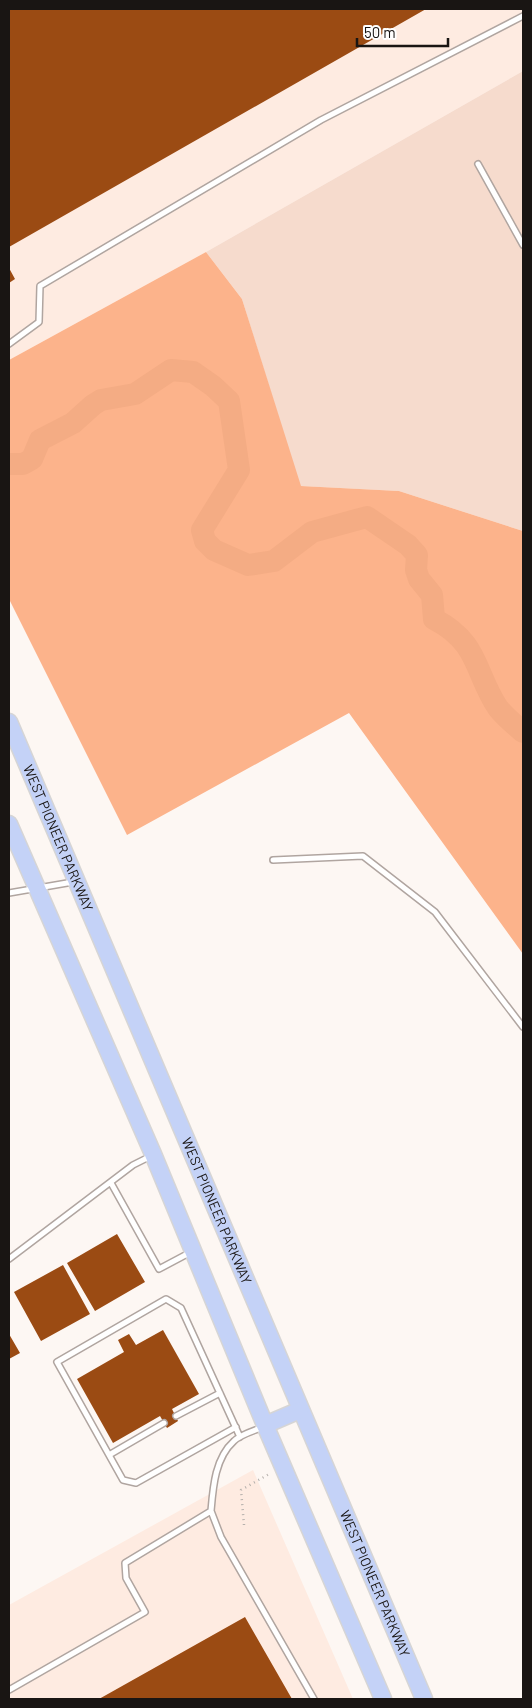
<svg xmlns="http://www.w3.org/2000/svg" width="532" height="1708" font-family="Barlow,sans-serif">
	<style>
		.built { fill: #feebe1 }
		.green { fill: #f6dbcd }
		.forest { fill: #fcb38b }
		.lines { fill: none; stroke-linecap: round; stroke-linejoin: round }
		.river { stroke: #f4ac84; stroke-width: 22 }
		.building { fill: #9b4b13 }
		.lane-casing { stroke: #b0a5a0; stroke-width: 8 }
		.primary-casing { stroke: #d6d5d5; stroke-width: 19 }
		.path { stroke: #b6b1ad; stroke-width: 2.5; stroke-dasharray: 1 4; stroke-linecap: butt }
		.lane { stroke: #fff; stroke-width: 5 }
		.primary { stroke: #c4d2f7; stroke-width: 16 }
		.labels { text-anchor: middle; stroke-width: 5; stroke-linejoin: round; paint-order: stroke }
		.street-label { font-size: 14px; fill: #191513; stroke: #fff }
	</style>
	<rect width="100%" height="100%" fill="#fdf7f3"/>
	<path class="built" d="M9 9H523V71L206 252 9 360Z
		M253 1470 353 1699H9V1605Z"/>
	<path class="green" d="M523 71V531L399 491 300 486 242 299 206 252Z"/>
	<path class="forest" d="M206 252 242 299 301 486 399 491 523 531V954L349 713 127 835 9 599V360Z"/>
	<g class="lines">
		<path class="river" d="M9 464H23L32 459 40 440 73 423 93 405 101 400 135 394 171 370 193 372 213 386 229 401 239 470 202 530 205 541 214 550 248 565 274 561 312 532 367 517 408 545 417 555 416 570 419 579 432 595 434 619C480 643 474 672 498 708 505 717 515 725 523 732"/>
	</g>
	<path class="building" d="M9 9H426L9 247Z
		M9 268 15 279 9 283Z
		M117 1234 145 1282 95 1311 67 1263Z
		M63 1265 90 1314 41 1341 14 1292Z
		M163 1330 199 1394 172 1409 178 1421 167 1428 160 1416 113 1443 77 1379 124 1352 118 1340 129 1334 136 1345Z
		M9 1334 20 1353 9 1359Z
		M245 1617 292 1699H99Z"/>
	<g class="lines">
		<g class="lane-casing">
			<path id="lane" d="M478 164 523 245
				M9 344 39 322 40 286 321 120 523 16
				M273 860 363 856 435 912 523 1027
				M9 893 73 882
				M111 1183 159 1269 191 1252
				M9 1259 133 1165 151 1156
				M176 1416 220 1393
				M236 1427 136 1483 123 1480 57 1362 166 1299 181 1308 240 1437
				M109 1455 164 1423
				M211 1511 221 1537 314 1699
				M9 1690 145 1612 126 1578 125 1563 211 1511C213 1487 215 1458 234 1441 241 1434 254 1431 263 1427"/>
		</g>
		<g class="primary-casing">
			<g id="primary">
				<path id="s1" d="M9 722 424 1699"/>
				<path d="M9 824 153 1154 265 1425 383 1699"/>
				<path d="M265 1425 300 1410"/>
			</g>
		</g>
		<path class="path" d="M244 1525 241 1490 271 1473"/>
		<use href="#lane" class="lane"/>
		<use href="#primary" class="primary"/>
	</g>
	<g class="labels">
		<g class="street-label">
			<text dy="5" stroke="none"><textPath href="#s1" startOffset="126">WEST PIONEER PARKWAY</textPath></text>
			<text dy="5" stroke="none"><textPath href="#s1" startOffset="531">WEST PIONEER PARKWAY</textPath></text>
			<text dy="5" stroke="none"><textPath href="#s1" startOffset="936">WEST PIONEER PARKWAY</textPath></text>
		</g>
	</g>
	<rect width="532" height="1708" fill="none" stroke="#191513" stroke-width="20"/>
	<path d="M357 38v8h91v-8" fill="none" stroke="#191513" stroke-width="2.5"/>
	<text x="364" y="38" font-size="15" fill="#191513" stroke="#ffffff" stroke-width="4" paint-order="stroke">50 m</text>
</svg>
